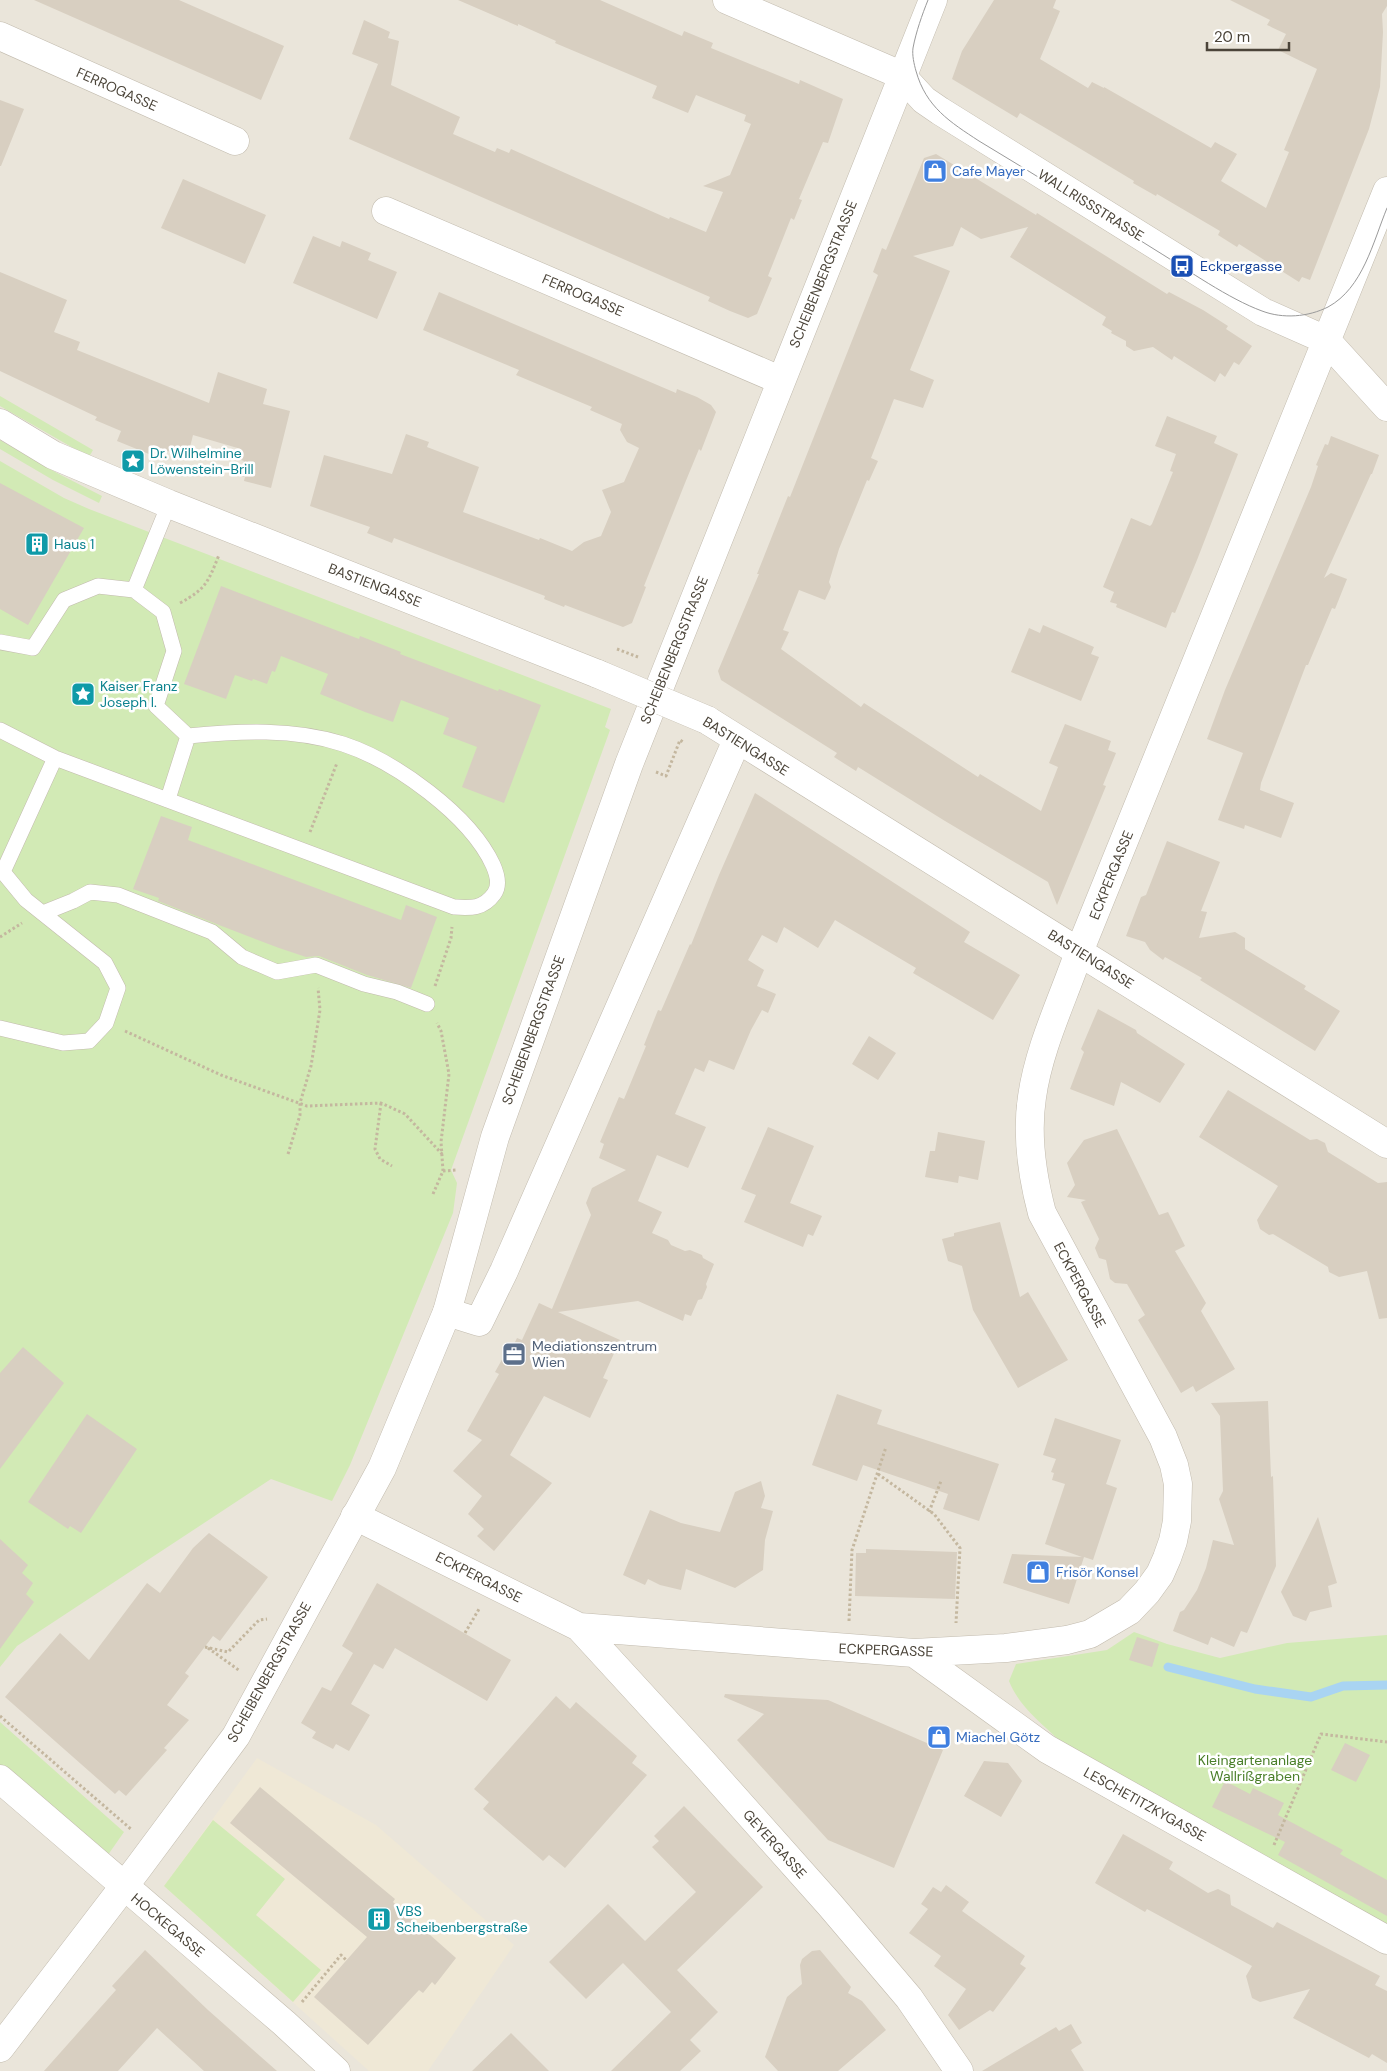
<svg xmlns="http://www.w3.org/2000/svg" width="1387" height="2071" font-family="'DM Sans',sans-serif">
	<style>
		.residential { fill: #eae5da }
		.education { fill: #efe8d6 }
		.green { fill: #d2eab5 }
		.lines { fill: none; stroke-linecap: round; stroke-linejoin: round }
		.stream { stroke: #a9d4f2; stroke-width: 9 }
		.building { fill: #d8cfc1 }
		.service-casing { stroke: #c2bbae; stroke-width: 16 }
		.minor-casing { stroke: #c2bbae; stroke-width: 29 }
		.tertiary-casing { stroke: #c2bbae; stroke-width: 29 }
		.path { stroke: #c4b79f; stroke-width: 3; stroke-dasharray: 2.5 2.5; stroke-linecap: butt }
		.service { stroke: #fff; stroke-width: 15 }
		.minor { stroke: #fff; stroke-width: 28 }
		.tertiary { stroke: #fff; stroke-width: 28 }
		.tram { stroke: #9a9a9a; stroke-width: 1 }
		.minor-bridge-casing { stroke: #c2bbae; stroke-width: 29; stroke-linecap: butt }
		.minor-bridge { stroke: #fff; stroke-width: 28 }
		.labels { text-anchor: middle; stroke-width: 5; stroke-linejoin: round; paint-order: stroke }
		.street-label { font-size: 14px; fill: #4b4439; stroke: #fff }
		.shop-label { font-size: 14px; fill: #366cbe; stroke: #fff; text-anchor: start }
		.transit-label { font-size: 14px; fill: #164399; stroke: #fff; text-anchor: start }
		.culture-label { font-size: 14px; fill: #0d838f; stroke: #fff; text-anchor: start }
		.service-label { font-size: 14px; fill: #4e5e75; stroke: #fff; text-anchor: start }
		.park-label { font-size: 14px; fill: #4a7f2a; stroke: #fff }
	</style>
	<rect width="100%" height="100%" fill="#f6f3ec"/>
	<path class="residential" d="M0 0H1387V2071H0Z"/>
	<path class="education" d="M257 1758 376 1825 514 1945 428 2071H369L164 1886Z"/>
	<path class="green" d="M0 396 93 450 89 457 0 406Z
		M0 440 57 473 102 496 99 503 53 480 0 449Z
		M0 461 64 498 89 509 611 709 605 727 610 730 451 1170 457 1183 453 1213 350 1465 332 1501 271 1479 17 1646 0 1667Z
		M1134 1632 1167 1644 1220 1658 1287 1643 1387 1635V1925L1059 1740C1040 1722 1019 1706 1009 1681L1016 1664 1107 1650Z
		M0 1722 124 1832 103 1862 0 1771Z
		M213 1820 285 1879 256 1915 321 1970 293 2002 164 1886Z"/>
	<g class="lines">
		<path class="stream" d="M1168 1667 1255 1689 1311 1697 1343 1686 1387 1685"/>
	</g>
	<path class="building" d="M34 0H179L284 46 261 100Z
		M458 0H600L682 36 684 31 713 43 711 48 799 84 800 80 843 99 828 143 823 142 799 199 802 200 794 220 791 218 768 276 772 278 757 314 748 318 730 311 708 301 710 297 349 139 380 59 378 64 352 54 364 20 390 32 388 38 399 41 391 85 460 117 453 134 495 152 497 148 509 153 511 149 669 219 670 217 706 232 723 192 703 186 730 175 751 124 744 121 746 115 696 95 688 113 652 98 657 86 555 43 556 41 518 24V26Z
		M994 0H1056L1053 8 1060 11 1040 59 1088 88 1092 82 1104 88V87L1211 148 1215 142 1237 154 1221 181 1266 208 1289 152 1284 150 1317 69 1278 50 1286 34 1267 25 1270 20 1230 0H1387V6L1382 14 1383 32 1380 87 1369 129 1310 280 1302 277 1299 282 1239 244 1237 247 1218 235 1220 231 1157 194 1156 196 1133 183 1134 181 1054 133 1020 113 1017 118 952 79 962 51Z
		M0 100 24 109 1 166H0Z
		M936 154 1036 215 1037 213 1167 294 1169 292 1203 310 1228 326 1226 329 1252 346 1239 365 1234 362 1225 377 1220 373 1215 382 1174 356 1172 360 1153 347 1134 351 1126 346V341L1111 333 1112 331 1102 325 1106 317 1010 257 1028 227 981 239 961 227 953 246 913 256 950 271 910 370 934 380 923 408 894 399 871 458 878 461 869 481 867 480 839 549 829 582 831 587 825 600 799 590 783 630 789 632 781 649 861 707 864 703 978 777 980 774 1041 811 1058 767 1049 763 1065 724 1111 741 1108 750 1116 753 1103 785 1106 786 1057 905 1048 882 945 821 858 767 856 771 834 757 837 753 721 680 718 671 759 574H757L788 496 790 497 878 275 873 272 882 248 886 250 924 158Z
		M183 179 266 215 245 264 161 228Z
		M313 236 340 247 342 241 371 253 368 260 397 272 377 319 293 283Z
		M0 272 67 300 54 332 80 342 77 350 209 403 218 372 267 389 263 404 290 411 271 488 244 481 245 477 240 476 244 461 238 459 241 449 193 435 187 459 153 445 149 454 117 441 121 431 95 420 97 417 0 371Z
		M439 292 676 393 677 389 697 397 711 405 716 412 701 451 699 449 685 483 644 586 646 587 632 623 623 627 565 605 564 607 544 599 545 596 394 538 392 543 367 533 370 527 310 506 324 455 392 474 406 434 429 442 427 447 479 467 463 512 539 540 540 538 572 551 584 542 601 536 611 512 602 490 624 482 639 448 627 442 620 430 622 424 590 410 592 407 516 375 519 370 423 330Z
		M1167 416 1217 436 1214 443 1238 454 1197 560 1175 613 1172 612 1166 628 1116 607 1117 604 1110 602 1114 592 1103 587 1131 518 1150 526 1152 524 1173 472 1170 471 1176 454 1155 446Z
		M1331 436 1379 455 1372 474H1371L1324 578 1331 573 1347 579 1335 609 1332 608 1308 665H1306L1261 783 1260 790 1294 803 1281 838 1245 825 1244 829 1218 820 1243 753 1207 739 1225 690 1311 487 1318 466 1316 465 1325 444 1328 445Z
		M0 483 84 528 28 625 0 609Z
		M221 586 359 639 360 636 401 652 400 654 498 691 499 689 541 705 504 803 462 787 477 747 443 734 449 718 401 700 393 722 365 712 320 694 328 674 281 656 275 672 272 671 267 684 253 679 252 681 235 675 226 699 184 684Z
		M1043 625 1094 647 1091 654 1099 657 1081 701 1011 672 1029 628 1040 633Z
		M755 793 970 932 964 942 1020 975 993 1020 913 973 916 968 835 920 818 948 784 927 777 943 762 935 748 960 764 970 757 986 776 994 768 1013 762 1010 751 1030 734 1070 709 1060 704 1072 695 1068 675 1114 706 1127 688 1168 657 1155 638 1201 662 1212 652 1233 668 1240 671 1245 685 1251 690 1250 702 1255 703 1258 714 1264 706 1284 707 1287 702 1299 698 1300 691 1316 685 1314 683 1321 638 1301 558 1312 620 1340 603 1378 608 1380 590 1418 544 1396 510 1455 552 1483 494 1551 477 1536 484 1529 468 1514 482 1496 453 1471 482 1440 467 1431 499 1374 495 1372 509 1347 512 1348 517 1338 522 1340 539 1303 552 1309 591 1215 586 1203 592 1188 626 1170 599 1158 604 1144 600 1142 619 1097 624 1099 646 1046 644 1045 658 1010 661 1011 690 944 691 945 719 875Z
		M161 816 192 827 188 840 401 920 406 905 437 917 411 988 367 975 319 956 306 957 279 948 219 925 158 901 159 898 133 889Z
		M1167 841 1220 862 1201 911 1207 912 1199 938 1235 932 1245 938V949L1306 986 1304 989 1340 1011 1315 1051 1200 980 1202 978 1165 957 1163 960 1150 950 1145 942 1126 936 1141 897 1146 895Z
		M1098 1009 1136 1030 1137 1033 1185 1064 1160 1103 1121 1082 1114 1106 1070 1089 1084 1052 1081 1049Z
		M869 1036 896 1053 878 1080 852 1064Z
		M1228 1090 1310 1140 1317 1139 1325 1143 1328 1152 1378 1183 1387 1182V1318L1379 1319 1367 1271 1339 1277 1329 1272 1328 1267 1273 1234 1269 1235 1260 1229 1257 1220 1278 1186 1199 1137Z
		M768 1127 814 1146 790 1203 822 1216 813 1236 808 1234 803 1247 744 1222 756 1195 741 1189Z
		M1117 1129 1159 1215 1168 1212 1185 1246 1175 1251 1206 1303 1201 1311 1235 1369 1196 1392 1193 1386 1181 1393 1138 1320 1145 1315 1127 1284 1115 1283 1110 1279 1106 1260 1099 1258 1095 1248 1099 1239 1081 1202 1086 1200 1067 1197 1075 1185 1067 1163 1084 1140Z
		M938 1132 985 1141 978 1180 959 1176 958 1183 925 1177 930 1151H935Z
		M1000 1222 1020 1297 1028 1292 1068 1360 1018 1388 973 1310 962 1266 948 1261 942 1239 954 1236V1233Z
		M23 1347 64 1383 0 1469V1373Z
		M837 1394 882 1410 877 1424 999 1464 979 1521 943 1509 948 1494 863 1465 857 1481 812 1465Z
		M1268 1401 1271 1477 1273 1476 1276 1566 1247 1633 1241 1631 1234 1647 1211 1637 1208 1645 1173 1631 1180 1612 1184 1610 1197 1590 1206 1568 1213 1540 1234 1545 1219 1499 1223 1491 1220 1416 1211 1403Z
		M87 1414 137 1449 81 1533 70 1526 68 1529 28 1502Z
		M1055 1418 1121 1440 1106 1484 1117 1488 1093 1560 1084 1557 1069 1604 1003 1583 1012 1554 1082 1557 1045 1544 1065 1484 1052 1480 1054 1473 1051 1472 1056 1459 1043 1455Z
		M761 1481 765 1496 761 1508 773 1511 765 1540 763 1570 735 1588 686 1569 681 1590 660 1585 648 1579 645 1585 623 1575 650 1510 681 1523 720 1532 735 1492Z
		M1318 1517 1337 1583 1328 1586 1332 1607 1310 1612 1306 1621 1293 1616 1281 1592Z
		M209 1533 268 1577 220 1641 213 1636 185 1673 189 1676 167 1705 189 1720 164 1748 167 1750 126 1796 119 1790 115 1794 5 1697 60 1633 89 1660 147 1583 160 1593 193 1548Z
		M0 1539 28 1565 22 1573 33 1583 26 1594 34 1602 0 1649Z
		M866 1549 957 1552 955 1599 855 1596 856 1553H866Z
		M377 1583 511 1660 487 1701 395 1648 383 1669 374 1664 351 1704 370 1715 349 1751 336 1744 333 1749 312 1738 316 1732 301 1723 322 1687 331 1691 353 1653 342 1646Z
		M1137 1637 1159 1644 1152 1667 1129 1660Z
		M725 1694 828 1700 943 1750 894 1868 828 1840 737 1740 764 1714 724 1697Z
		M556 1696 570 1709 576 1702 593 1717 637 1756 632 1763 647 1775 565 1868 549 1855 543 1861 483 1809 489 1802 474 1789Z
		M1345 1743 1370 1755 1356 1782 1331 1770Z
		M984 1761 1008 1763 1022 1781 1001 1817 964 1796Z
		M1225 1781 1250 1794 1253 1788 1284 1803 1278 1815 1343 1850 1340 1854 1387 1880V1916L1278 1855 1285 1842 1212 1807Z
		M260 1787 395 1899 393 1902 456 1958 435 1985 432 1982 423 1993 419 1990 368 2045 314 1997 367 1937 230 1823Z
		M684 1806 763 1887 677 1970 718 2012 690 2040 701 2051 680 2071H611L671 2012 623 1963 586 1999 549 1962 608 1904 645 1941 696 1892 652 1847 659 1841 654 1836Z
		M1123 1834 1173 1862 1169 1869 1208 1893 1218 1889 1230 1895 1231 1905 1273 1928 1277 1922 1380 1976 1375 1985 1387 1991V2063L1372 2054 1369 2058 1293 2018 1310 1989 1260 2002 1252 1998 1246 1976 1252 1966 1147 1909 1145 1912 1095 1883Z
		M946 1885 969 1902 962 1911 1025 1956 1020 1964 1026 1968 993 2012 990 2010 959 2030 948 2015 966 1989 934 1966 941 1956 909 1933 928 1909 921 1904 933 1887 941 1892Z
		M145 1950 208 2010 277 2071H204L157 2028 118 2071H44L116 1990 112 1986Z
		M820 1950 851 1987 848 1993 862 2001 886 2030 838 2071H778L765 2057 787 1997 802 1984 800 1965 802 1959 812 1951Z
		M1071 2024 1082 2043 1071 2050 1084 2071H982L1056 2027 1059 2031Z
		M511 2033 549 2071H472Z"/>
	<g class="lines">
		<g class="service-casing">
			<path id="service" d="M134 590 169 504
				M0 642 33 648 64 600 98 586 134 590 163 612 174 651 156 706 188 736C239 731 294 728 343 744 395 761 470 815 493 865 497 874 500 886 494 894 483 909 471 908 454 907L55 758 0 730
				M168 799 188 736
				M43 913 73 901 90 892 118 895 212 932 242 957 277 972 316 965 364 984 397 992 427 1004
				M0 1028 63 1043 89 1041 106 1023 118 988 105 963 26 900 3 872 55 758"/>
		</g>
		<g class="minor-casing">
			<path id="minor" d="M727 0 901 75 924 100 940 111 1263 312 1326 340 1387 407
				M0 36 235 141
				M386 211 780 380
				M0 423 53 455 169 504 598 674
				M707 720 1387 1144
				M447 1312 479 1322 504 1271 737 740
				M355 1516 579 1627 914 1653 1006 1648 1067 1640 1090 1634 1129 1611 1147 1592 1160 1574 1167 1558 1173 1541 1177 1521 1178 1484 1174 1465 1163 1437 1042 1213C1032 1175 1026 1136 1032 1097 1039 1047 1063 999 1079 952L1387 191
				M579 1627 701 1760 830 1905 909 1998 959 2071
				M914 1653 1047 1749 1387 1940
				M0 1779 284 2023 336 2071"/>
		</g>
		<g class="tertiary-casing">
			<path id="tertiary" d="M0 2048 138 1868 236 1736 382 1468 447 1312 495 1137 629 764 933 0"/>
		</g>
		<path class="path" d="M180 603C206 589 208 582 219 555
			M617 649 638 657
			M656 772 666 776 680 740 683 742
			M310 832 337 763
			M0 937 22 923
			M435 986 451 938 452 927
			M125 1031 221 1075 307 1106 381 1103 405 1114 442 1154
			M381 1103 375 1149 380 1159 392 1166
			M288 1154 300 1115V1103L311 1066 320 1010 318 988
			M443 1171 457 1170
			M433 1194 443 1171 441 1142 449 1074 441 1031 437 1023
			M878 1474 934 1514 960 1548 956 1623
			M929 1512 941 1481
			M849 1621 852 1550 886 1447
			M465 1633 479 1609
			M205 1647 228 1652 259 1620 267 1619
			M208 1648 240 1671
			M0 1716 132 1830
			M1274 1845 1321 1734 1387 1742
			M302 2002 341 1955 347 1961"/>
		<use href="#service" class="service"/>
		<use href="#minor" class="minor"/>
		<use href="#tertiary" class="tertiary"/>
		<path class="tram" d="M928 0C922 15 916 32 913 48 912 55 914 64 916 71 926 107 950 122 979 141 1039 177 1098 214 1157 251 1188 270 1229 299 1262 311 1283 319 1308 317 1328 307 1363 288 1373 242 1387 208"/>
		<g class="minor-bridge-casing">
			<path id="minor-bridge" d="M598 674 707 720"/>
		</g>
		<use href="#minor-bridge" class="minor-bridge"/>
	</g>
	<defs>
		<g id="shop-square" transform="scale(1.25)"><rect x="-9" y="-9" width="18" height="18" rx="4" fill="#3f7fe0" stroke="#fff"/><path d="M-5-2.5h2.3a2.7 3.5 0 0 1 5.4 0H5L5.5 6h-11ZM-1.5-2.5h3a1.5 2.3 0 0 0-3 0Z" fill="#fff"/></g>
		<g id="bus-square" transform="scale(1.25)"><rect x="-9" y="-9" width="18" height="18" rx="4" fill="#1a4fb4" stroke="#fff"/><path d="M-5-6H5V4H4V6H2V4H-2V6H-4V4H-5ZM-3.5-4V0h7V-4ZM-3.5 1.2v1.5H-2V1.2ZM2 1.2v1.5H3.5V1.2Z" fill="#fff"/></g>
		<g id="sight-square" transform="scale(1.25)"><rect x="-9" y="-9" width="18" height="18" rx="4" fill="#0f9aa8" stroke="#fff"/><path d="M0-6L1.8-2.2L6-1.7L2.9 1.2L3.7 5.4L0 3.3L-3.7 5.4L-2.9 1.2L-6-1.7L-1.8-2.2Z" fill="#fff"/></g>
		<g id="building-square" transform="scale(1.25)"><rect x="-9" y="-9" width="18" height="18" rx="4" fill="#0f9aa8" stroke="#fff"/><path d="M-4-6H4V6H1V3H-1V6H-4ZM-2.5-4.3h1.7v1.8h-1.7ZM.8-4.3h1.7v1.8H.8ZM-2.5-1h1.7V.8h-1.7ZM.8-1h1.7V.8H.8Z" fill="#fff"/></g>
		<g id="office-square" transform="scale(1.25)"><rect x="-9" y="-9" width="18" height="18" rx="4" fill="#5c6f8a" stroke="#fff"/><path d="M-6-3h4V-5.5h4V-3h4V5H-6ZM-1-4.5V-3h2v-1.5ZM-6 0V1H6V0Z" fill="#fff"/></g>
	</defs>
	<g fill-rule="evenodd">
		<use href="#shop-square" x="935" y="171"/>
		<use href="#bus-square" x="1182" y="266"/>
		<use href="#sight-square" x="133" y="461"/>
		<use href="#building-square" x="37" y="544"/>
		<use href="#sight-square" x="83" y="694"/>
		<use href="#office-square" x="514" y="1354"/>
		<use href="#shop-square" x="1038" y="1572"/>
		<use href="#shop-square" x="939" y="1737"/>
		<use href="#building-square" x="379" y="1919"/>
	</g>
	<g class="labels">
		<g class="street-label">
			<text transform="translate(117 89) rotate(24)" y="5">FERROGASSE</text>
			<text transform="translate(1091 205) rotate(32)" y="5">WALLRISSSTRASSE</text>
			<text transform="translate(823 274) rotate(-68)" y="5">SCHEIBENBERGSTRASSE</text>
			<text transform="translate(583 295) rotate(23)" y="5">FERROGASSE</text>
			<text transform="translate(375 585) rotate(21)" y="5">BASTIENGASSE</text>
			<text transform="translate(674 650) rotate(-68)" y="5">SCHEIBENBERGSTRASSE</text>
			<text transform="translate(746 746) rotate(32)" y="5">BASTIENGASSE</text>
			<text transform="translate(1111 875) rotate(-68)" y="5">ECKPERGASSE</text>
			<text transform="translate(1091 959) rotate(32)" y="5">BASTIENGASSE</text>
			<text transform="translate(533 1030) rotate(-70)" y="5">SCHEIBENBERGSTRASSE</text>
			<text transform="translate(1080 1285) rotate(62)" y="5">ECKPERGASSE</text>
			<text transform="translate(479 1577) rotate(27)" y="5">ECKPERGASSE</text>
			<text transform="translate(886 1650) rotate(2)" y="5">ECKPERGASSE</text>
			<text transform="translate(269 1672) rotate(-61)" y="5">SCHEIBENBERGSTRASSE</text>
			<text transform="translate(1145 1804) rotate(29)" y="5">LESCHETITZKYGASSE</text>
			<text transform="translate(775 1844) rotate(48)" y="5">GEYERGASSE</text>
			<text transform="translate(168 1925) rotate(40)" y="5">HOCKEGASSE</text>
		</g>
		<g class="shop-label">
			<text x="952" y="176">Cafe Mayer</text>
			<text x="1056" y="1577">Frisör Konsel</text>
			<text x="956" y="1742">Miachel Götz</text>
		</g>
		<g class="transit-label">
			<text x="1200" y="271">Eckpergasse</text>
		</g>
		<g class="culture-label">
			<text x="150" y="458">Dr. Wilhelmine<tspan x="150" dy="16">Löwenstein-Brill</tspan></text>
			<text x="54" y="549">Haus 1</text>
			<text x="100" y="691">Kaiser Franz<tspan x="100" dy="16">Joseph I.</tspan></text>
			<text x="396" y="1916">VBS<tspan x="396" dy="16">Scheibenbergstraße</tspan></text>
		</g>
		<g class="service-label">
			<text x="532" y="1351">Mediationszentrum<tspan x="532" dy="16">Wien</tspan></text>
		</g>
		<g class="park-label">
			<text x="1255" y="1765">Kleingartenanlage<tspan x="1255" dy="16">Wallrißgraben</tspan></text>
		</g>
	</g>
	<path d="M1207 42v8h82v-8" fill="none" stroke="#4b4439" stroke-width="2.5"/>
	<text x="1214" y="42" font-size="15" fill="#4b4439" stroke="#ffffff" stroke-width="4" paint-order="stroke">20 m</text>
</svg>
